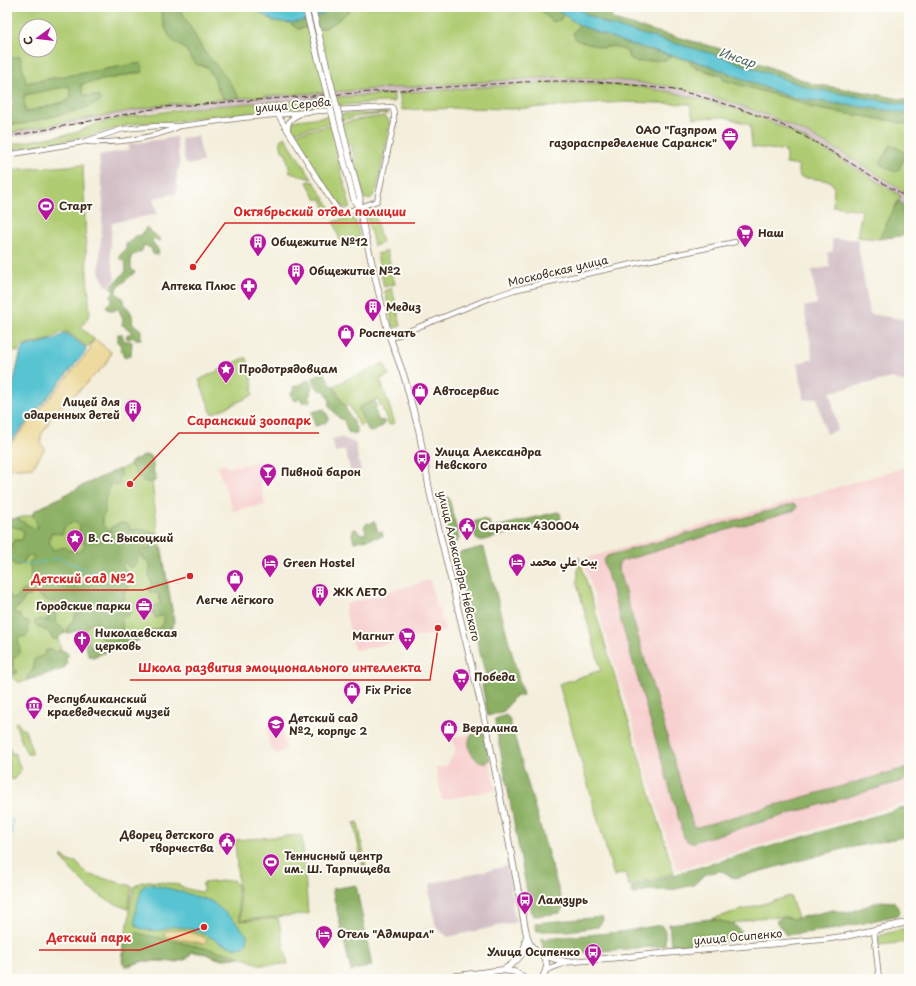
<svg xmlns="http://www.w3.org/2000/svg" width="916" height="986" font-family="'Playpen Sans','Playpen Sans Arabic',sans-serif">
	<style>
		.built { fill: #f7d0cf }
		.industrial { fill: #d2bec5 }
		.green { fill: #afcc72; stroke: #757b48; fill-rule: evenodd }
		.forest { fill: #8bb064; stroke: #636d41; fill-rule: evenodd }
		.sand { fill: #eeda9e; stroke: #94825e }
		.water { fill: #59c4d2; stroke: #4a7778 }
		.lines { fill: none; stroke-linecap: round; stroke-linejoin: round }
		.stream { stroke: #59c4d2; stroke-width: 1 }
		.minor-casing { stroke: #7c6f60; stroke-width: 6 }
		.major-casing { stroke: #7c6f60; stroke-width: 7 }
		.minor { stroke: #fff; stroke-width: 4.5 }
		.major { stroke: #fff; stroke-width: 5.5 }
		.rail { stroke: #3b2a1e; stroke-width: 1; stroke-dasharray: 6 3; stroke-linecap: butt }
		.major-bridge-casing { stroke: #7c6f60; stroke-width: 7; stroke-linecap: butt }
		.major-bridge { stroke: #fff; stroke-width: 5.5 }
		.labels { text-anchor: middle; stroke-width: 4; stroke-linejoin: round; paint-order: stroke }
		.street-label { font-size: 11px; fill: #3b2a1e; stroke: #fdfcf7 }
		.poi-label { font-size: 11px; font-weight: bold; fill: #3b2a1e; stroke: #fdfcf7; text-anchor: start }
		.water-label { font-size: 12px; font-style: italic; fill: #46605d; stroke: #fdfcf7 }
		.leader { fill: none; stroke: #d62828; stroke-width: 1.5 }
		.callout-dot { fill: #d62828; stroke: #fdfcf7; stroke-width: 1.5 }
		.callout-label { font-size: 12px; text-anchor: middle; font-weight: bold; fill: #d62828; stroke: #fdfcf7; stroke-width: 4; stroke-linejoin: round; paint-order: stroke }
	</style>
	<rect width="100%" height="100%" fill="#fdfcf7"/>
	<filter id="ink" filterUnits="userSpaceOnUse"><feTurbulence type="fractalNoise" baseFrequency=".025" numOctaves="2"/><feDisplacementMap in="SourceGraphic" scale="8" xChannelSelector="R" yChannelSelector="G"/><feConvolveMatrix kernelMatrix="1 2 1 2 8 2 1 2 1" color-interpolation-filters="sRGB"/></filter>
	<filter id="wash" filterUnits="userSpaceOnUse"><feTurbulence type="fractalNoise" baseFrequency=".012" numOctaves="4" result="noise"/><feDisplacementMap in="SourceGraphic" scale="16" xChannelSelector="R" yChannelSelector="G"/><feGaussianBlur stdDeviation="0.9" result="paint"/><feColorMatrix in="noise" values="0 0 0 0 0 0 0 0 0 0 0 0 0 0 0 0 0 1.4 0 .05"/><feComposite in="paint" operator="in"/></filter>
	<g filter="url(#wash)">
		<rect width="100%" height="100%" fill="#f4efdc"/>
		<path class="built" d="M266 461 267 468 258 470 265 505 233 511 217 466 225 464 227 468 256 462H258L259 463Z
			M909 466V802L676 870 583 559 811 495Z
			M430 580 437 608 439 607 445 631 359 650H354L345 610 346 604 380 595 383 593Z
			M278 723V726L281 725 286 749 283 750V752L275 754 274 751H271L266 729H270V725Z
			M483 731 496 790 442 800 436 768 446 766 456 751 453 738Z"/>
		<path class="industrial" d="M555 77 595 78 635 82 671 87 725 100 755 111 784 123 810 135 842 154 909 195V219L902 214 904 206 898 201 901 197 783 127 752 114 723 105 671 92 634 86 594 83 555 82 523 84 163 109 7 138V133L162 105 191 101Z
			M198 136 203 162 187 165 185 162 181 140 182 138Z
			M176 137 180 167 177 171V193L154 198 157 214 112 223 110 254 115 279 110 288 106 285 99 272 103 203 99 155 128 150 129 144Z
			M832 239H857L870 314 909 320V382L906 383 892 378 830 392 838 430 826 434 817 398 804 400 797 363 813 359 804 307 817 304 812 270 830 267 827 253 833 251Z
			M340 437 355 443 361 472 351 473 345 450 335 452 332 439Z
			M507 866 514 903H512L516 922 448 937 436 927 429 893 431 883Z"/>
		<path class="green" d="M7 7H160L164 25 171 39 186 50 195 64 207 67 214 78 218 90 224 99 162 105 7 133V124H22L82 109 101 101 98 96 83 95 81 84 143 72 141 63 26 83 20 56 7 59ZM26 26H50V50H26Z
			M179 7H251L274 21 290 23 298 29 312 27 314 30C329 30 343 16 353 7H541L560 20 563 14 579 25 573 33 603 48 612 46 627 51 629 58 665 60 673 56 689 60 690 63 693 67 803 103 812 108 893 121 909 125V195C877 174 844 153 810 135 767 113 720 97 673 87 665 85 657 85 649 84 617 79 586 78 555 77L240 98 223 73 203 50Z
			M555 82 594 83 634 86 671 92 723 105 752 114 783 127 839 158 901 196 879 239 857 237 862 210 833 206 834 187 830 181 800 177 798 165 786 164V151L752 147 750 125 725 117 693 118 690 104 624 102 512 109 463 108 402 110 399 93Z
			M69 86 71 96 68 101 25 112 24 95Z
			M394 94V102H382L319 107 211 116 174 122 143 123 128 125 81 138 7 150V145L75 133 98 123 133 116 192 108 252 103 310 100 317 98Z
			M386 112 388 113 389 114H381L355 117 292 132 291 130 292 121 297 120 354 113 369 114Z
			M385 116 388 119 390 124 377 189H376C374 195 372 201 365 199L364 196 351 144 335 148 350 206 349 208H344L337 202 293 134 355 120Z
			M285 137 312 179 290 173 286 153 282 151 280 140Z
			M83 165 87 273 90 314 81 328 94 339 87 347 69 333 65 332 60 333 49 340 22 346 18 352 7 349V170Z
			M309 181 314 182 333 212 332 214 328 216 322 199H316L307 182Z
			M373 207 382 243 374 246 366 212 368 208Z
			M351 216C357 220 358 231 360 238L353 240 352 237 340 241 334 222Z
			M387 251 395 284 384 287 377 254Z
			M392 288 401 326 394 328 393 327 385 291Z
			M244 358H247L253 386 252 388 253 394 251 396 212 414 199 380Z
			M384 363 389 375 380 379 395 423 389 425 378 399 358 408 365 423 360 426 349 405 344 407 334 386 354 376 355 377Z
			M149 455 159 542 161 544 174 624 169 628 93 656 84 627 57 636 66 666 20 683 10 676 7 663V521L30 515Z
			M579 557 674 873 629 886 625 873 614 876 559 684 601 670 577 584Z
			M17 721 21 728 25 730 32 751V754H28L24 748 15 723Z
			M7 743 12 754 15 753 21 770 13 780 9 778C9 766 7 755 7 743Z
			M358 822 367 873H364L354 823Z
			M302 835 308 914 241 920 235 840Z
			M62 855 70 862H76L87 874 132 886 128 909 107 900 88 887 71 870 62 858Z
			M233 880 235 883 237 884 240 921 278 918 288 964 261 965 241 957 227 959H218L206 954 192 952 187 959 176 962 144 961 126 967 122 962 123 944 130 915 129 910 134 887 142 882 148 881 161 882 179 885 187 889 201 892 203 891V883Z
			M790 896 798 918 793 919 784 917 755 918 734 924 711 919Z
			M909 927V942L879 945V938L881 935Z"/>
		<path class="forest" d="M160 7H179L203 50 223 73 240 98 224 99 218 90 214 78 207 67 195 64 186 50 171 39 164 25Z
			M333 7H353C343 16 329 30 314 30L312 27 298 29 290 23C307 20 319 17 333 7Z
			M541 7H554L563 14 560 20 553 22 543 13V8Z
			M576 7H616L611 18 617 21 721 49 788 74 813 84 870 93 909 101V105L812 89 713 54 609 25 586 14Z
			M579 25 626 43 673 56 665 60 636 62 629 58 627 51 612 46 603 48 576 40 573 33Z
			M20 56 26 83 141 63 143 72 81 84 83 95 98 96 101 101 82 109 22 124H7V115L11 114 13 100 11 97 7 98V59ZM69 86 71 96 68 101 25 112 24 95Z
			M689 60 708 65 787 96 802 99 900 112 909 115V125L893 121 812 108 803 103 723 80 722 75C712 72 692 69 689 60Z
			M891 144 906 153 899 170 895 172 880 164Z
			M898 201 905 206 902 214 909 219V241L906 235 879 239Z
			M146 227 160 239 158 242 155 239 151 241 156 246 159 252 157 255 153 254 151 248 144 245 141 252 131 256V268L135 272 119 286 115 292 124 299V304C130 310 134 315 132 323L141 330V339H136L133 337 130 339 126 338 127 334H131L132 331 122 325 123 319 118 308 114 311 107 309 106 306 112 301 111 296 114 292 111 287 126 271 125 261 120 259 119 256 126 249V244L134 239 135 236 142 235Z
			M118 334H122L124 341H129L132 342 131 355 125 358 123 356V353L121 351V346L118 343Z
			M324 372 331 385 334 386C341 401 350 415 357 430V434L348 432 344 420 339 418 329 406 330 401 325 391 319 390 314 384 313 378Z
			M309 380 311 382 312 386 310 392 311 401 308 403 307 401 303 403 302 402 300 397 297 401 293 400 291 393 294 391 293 387Z
			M374 401 377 405 375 409 378 420 384 421V425L375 431 369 432 358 408Z
			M324 409 329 418 325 423 321 424 320 425 315 426 312 412Z
			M145 455 152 457 154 473 156 476 155 481C144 484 142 481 135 474V469L131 467V462Z
			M119 469 122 475 119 478 120 484 117 486 112 482C110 485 110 488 108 492 104 501 105 502 105 513L102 517 103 525 110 532 111 527 121 523 128 524 131 530 143 529 147 531 156 533 157 541 154 542 149 550 141 551 135 565 132 568 128 567 126 562 122 565 130 577 126 580 129 586 127 591 123 592 125 597 120 602 130 608 131 613 128 616H123L122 628 125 637 137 634 139 637V640L93 657 89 656 84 643 89 642 92 649 94 645 102 646 104 642 102 636H100L99 631 101 627 98 622 91 623 85 629C79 629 75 632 68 633L67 628 70 624 72 623 76 614 69 604 60 606 55 601 51 602 38 596 33 588 34 584 32 582 30 576 31 571 29 563 34 557 33 555 25 558 24 564 14 566 12 561 7 563V543L11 545 15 540H22L24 533 22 529C16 529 12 525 7 525V520L17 518 31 527 37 528V523L33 516 34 511 86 484ZM75 521 80 526 79 534 85 546 78 553 74 550 70 551 65 547 53 550 49 541 51 533 63 534 64 528Z
			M446 495 449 498 459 539 457 542 452 544 449 542 439 499 441 496Z
			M793 504 796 505 797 507 795 510 622 561 619 563 618 568 693 825 695 827H698L909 767V779L693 842C688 842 686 841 684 837L604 563V560L607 556Z
			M557 512 560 513 561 518 560 520 480 541 476 539 473 524 475 521C480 520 485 518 489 521L491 527 492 528Z
			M373 521 375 522 378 532H382L383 536 354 542 352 533 354 529H356L359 533 365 534 366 531 364 527 367 523 371 524Z
			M154 546H158L162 552 174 621 171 630 146 638 143 636 144 633 159 628 164 623V615L155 618 153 612 145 613 144 609 160 604 159 594 149 591V588L152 584 149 576 150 566 147 559 143 560 141 557 142 554 151 551Z
			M482 547 484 548 523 695 514 697 504 711 488 716 482 685 488 684 455 557V555L457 554Z
			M23 590H31L33 593 31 596H26L20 606 14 610 15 613 20 615 24 622 28 621 30 625 26 628 29 631 27 636 19 637 18 641 20 646 19 654 13 658V667L17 671 16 674H12L11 669 9 667C7 662 9 656 7 651V591L9 596 14 599 19 596Z
			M51 611 56 614 55 621 58 625 64 629V633L61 635 57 640 52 638 49 632 36 626 34 622 40 619 48 621 47 616Z
			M46 650H53L55 652C61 649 65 650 69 655L66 658 67 663 63 669 49 674 46 672 45 675 42 676 39 675 35 678 27 679 26 677 32 671 34 667 33 663 35 659 44 655Z
			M506 715 509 718 564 909 560 913 536 916 533 915 531 913 495 721V719Z
			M483 732 484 734 490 760 486 763C473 762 465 747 471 735Z
			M909 806V836L843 849 735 878C729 877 727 872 721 871 718 871 705 874 703 876 699 879 697 883 693 885L672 890H648L634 894 632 893 631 888 632 887Z
			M356 885 372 966 351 971 332 889Z
			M880 901 894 902 899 908 900 912 898 915 837 929 786 935 776 921 784 917 793 919 833 910 848 913Z
			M602 917 603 920 598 927 567 931H537L535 923Z
			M711 919 734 924 743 933 739 940 671 946 669 924Z
			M661 925 665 931V946L550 955 544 951 541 939 620 932Z
			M773 929 777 933V936L749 940 747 936 750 933Z
			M135 932 145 935 201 947 239 956 232 958H219L208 954 191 951 188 958 179 961 155 960 152 961H144L126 965 124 963V942Z"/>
		<path class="sand" d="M95 339 111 352 110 355 105 365 82 388 52 415 47 426 41 435V445L45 448 33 467 7 469V448L91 349 89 347Z
			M182 930 202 936 207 940 204 944 164 936 165 931Z"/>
		<path class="water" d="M251 7C259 7 268 6 277 7 289 8 296 12 309 7H333L325 13 307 20 290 23 274 21Z
			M554 7H576L586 14 609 25 713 54 812 89 908 105 909 115 900 112 802 99 787 96 708 65 626 43 579 25 563 14Z
			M64 334H68L85 347 86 351 7 446V409L21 351 24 347 27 346 52 340Z
			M149 884 175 890 211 901 235 921 247 935V942L244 947C228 950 217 940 204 934 196 930 188 928 180 927 177 927 173 926 171 927 168 927 165 929 162 930 155 931 143 931 138 927 130 921 140 896 142 888L145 885Z"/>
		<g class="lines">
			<path class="stream" d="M14 559 18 562 24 565 47 561
				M51 560 59 558 85 569
				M89 570 95 572
				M104 575 130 579
				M12 819V830L13 835"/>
		</g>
	</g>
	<g filter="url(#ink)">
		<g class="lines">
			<g class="minor-casing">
				<path id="minor" d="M288 130C287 120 292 118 300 114
					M88 142C118 143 150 139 178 127
					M7 155 83 142 123 129 157 126H180L242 118 318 111 392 107C395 112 394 117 394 123L377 201 341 214 329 197 278 115
					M390 339 396 336 493 297 514 290 544 283 735 242
					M874 930 879 979"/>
			</g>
			<g class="major-casing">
				<path id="major" d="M348 152 360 199 359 208 388 332 404 376 419 431 430 493 487 729 510 847 526 932C527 936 528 941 530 944 537 956 555 959 567 962L826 939 847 936 909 922
					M342 153 354 200 359 208
					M503 970C515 963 526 954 526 938
					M546 970 566 962
					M433 979 501 970 515 972 525 979
					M542 979C546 969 550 965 542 955"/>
			</g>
			<use href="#minor" class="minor"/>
			<use href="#major" class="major"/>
			<path class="rail" d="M7 137 163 107 296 97 523 82C565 80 606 81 647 87 658 88 669 89 680 91 700 96 719 102 738 108 753 114 769 119 784 126 827 147 868 174 909 199"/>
			<g class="major-bridge-casing">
				<path id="major-bridge" d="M305 7 342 153
					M312 7 348 152"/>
			</g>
			<use href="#major-bridge" class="major-bridge"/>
		</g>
	</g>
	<defs>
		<g id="office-pin" transform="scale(0.9)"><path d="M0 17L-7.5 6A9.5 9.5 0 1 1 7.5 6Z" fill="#b5179e" stroke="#fdfcf7"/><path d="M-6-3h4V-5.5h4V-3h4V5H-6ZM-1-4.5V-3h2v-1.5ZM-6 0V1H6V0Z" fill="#fff"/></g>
		<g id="stadium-pin" transform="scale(0.9)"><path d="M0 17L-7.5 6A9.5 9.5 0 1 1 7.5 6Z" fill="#b5179e" stroke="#fdfcf7"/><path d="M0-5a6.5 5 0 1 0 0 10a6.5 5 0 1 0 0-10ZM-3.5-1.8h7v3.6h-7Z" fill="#fff"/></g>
		<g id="supermarket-pin" transform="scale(0.9)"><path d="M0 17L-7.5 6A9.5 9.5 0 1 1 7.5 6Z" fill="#b5179e" stroke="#fdfcf7"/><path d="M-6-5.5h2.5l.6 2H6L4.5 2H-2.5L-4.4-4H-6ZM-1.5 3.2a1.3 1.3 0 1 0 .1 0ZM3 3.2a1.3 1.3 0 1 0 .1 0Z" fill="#fff"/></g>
		<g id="building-pin" transform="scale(0.9)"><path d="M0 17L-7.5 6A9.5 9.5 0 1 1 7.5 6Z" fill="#b5179e" stroke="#fdfcf7"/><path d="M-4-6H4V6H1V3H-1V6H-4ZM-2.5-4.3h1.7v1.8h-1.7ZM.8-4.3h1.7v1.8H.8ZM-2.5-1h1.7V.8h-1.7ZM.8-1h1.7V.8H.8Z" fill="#fff"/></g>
		<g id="pharmacy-pin" transform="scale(0.9)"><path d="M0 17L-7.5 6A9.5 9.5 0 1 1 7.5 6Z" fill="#b5179e" stroke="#fdfcf7"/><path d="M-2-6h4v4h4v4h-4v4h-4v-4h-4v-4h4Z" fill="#fff"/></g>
		<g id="shop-pin" transform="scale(0.9)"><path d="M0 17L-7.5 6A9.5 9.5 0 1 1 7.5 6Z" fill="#b5179e" stroke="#fdfcf7"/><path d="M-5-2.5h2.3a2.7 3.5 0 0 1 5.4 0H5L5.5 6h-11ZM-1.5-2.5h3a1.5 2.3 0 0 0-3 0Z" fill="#fff"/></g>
		<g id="sight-pin" transform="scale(0.9)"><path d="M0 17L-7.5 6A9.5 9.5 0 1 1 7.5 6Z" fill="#b5179e" stroke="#fdfcf7"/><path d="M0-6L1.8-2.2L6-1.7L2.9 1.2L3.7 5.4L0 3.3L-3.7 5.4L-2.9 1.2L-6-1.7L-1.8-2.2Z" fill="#fff"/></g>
		<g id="bus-pin" transform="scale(0.9)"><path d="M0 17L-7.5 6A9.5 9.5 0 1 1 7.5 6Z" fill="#b5179e" stroke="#fdfcf7"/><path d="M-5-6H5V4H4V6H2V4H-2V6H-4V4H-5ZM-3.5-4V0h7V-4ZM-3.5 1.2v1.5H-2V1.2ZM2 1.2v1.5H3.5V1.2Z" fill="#fff"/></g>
		<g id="bar-pin" transform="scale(0.9)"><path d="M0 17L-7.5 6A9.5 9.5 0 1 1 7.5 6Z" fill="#b5179e" stroke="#fdfcf7"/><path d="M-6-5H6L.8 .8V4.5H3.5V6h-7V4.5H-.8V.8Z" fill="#fff"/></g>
		<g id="civic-pin" transform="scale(0.9)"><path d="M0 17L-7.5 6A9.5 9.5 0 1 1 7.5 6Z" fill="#b5179e" stroke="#fdfcf7"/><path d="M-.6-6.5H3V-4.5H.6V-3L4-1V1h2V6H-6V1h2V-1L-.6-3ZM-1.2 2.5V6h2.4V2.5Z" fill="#fff"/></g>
		<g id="hotel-pin" transform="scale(0.9)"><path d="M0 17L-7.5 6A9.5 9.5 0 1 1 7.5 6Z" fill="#b5179e" stroke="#fdfcf7"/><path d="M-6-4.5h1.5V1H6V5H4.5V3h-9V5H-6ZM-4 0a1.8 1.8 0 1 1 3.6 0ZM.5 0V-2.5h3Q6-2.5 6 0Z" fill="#fff"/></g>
		<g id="church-pin" transform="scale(0.9)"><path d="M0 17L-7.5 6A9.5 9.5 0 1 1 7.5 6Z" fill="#b5179e" stroke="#fdfcf7"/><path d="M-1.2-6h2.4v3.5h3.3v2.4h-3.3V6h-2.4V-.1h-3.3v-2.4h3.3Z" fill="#fff"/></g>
		<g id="museum-pin" transform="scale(0.9)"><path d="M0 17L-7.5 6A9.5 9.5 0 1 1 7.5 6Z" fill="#b5179e" stroke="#fdfcf7"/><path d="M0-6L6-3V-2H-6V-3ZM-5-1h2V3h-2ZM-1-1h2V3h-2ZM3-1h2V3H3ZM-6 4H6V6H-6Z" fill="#fff"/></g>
		<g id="school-pin" transform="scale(0.9)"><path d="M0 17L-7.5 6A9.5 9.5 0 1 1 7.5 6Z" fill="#b5179e" stroke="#fdfcf7"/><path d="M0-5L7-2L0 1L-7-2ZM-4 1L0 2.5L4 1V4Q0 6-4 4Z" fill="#fff"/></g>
	</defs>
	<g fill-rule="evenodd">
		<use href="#office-pin" x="730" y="136"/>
		<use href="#stadium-pin" x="46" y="206"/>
		<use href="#supermarket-pin" x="745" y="233"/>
		<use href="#building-pin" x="258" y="242"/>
		<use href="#building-pin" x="296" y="271"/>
		<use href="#pharmacy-pin" x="249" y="286"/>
		<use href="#building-pin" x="373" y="307"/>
		<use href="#shop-pin" x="346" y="333"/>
		<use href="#sight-pin" x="226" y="369"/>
		<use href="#shop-pin" x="420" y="391"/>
		<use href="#building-pin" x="133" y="408"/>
		<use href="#bus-pin" x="422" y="458"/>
		<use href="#bar-pin" x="268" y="472"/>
		<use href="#civic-pin" x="467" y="526"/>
		<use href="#sight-pin" x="75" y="538"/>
		<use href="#hotel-pin" x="517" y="562"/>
		<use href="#hotel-pin" x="270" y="563"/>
		<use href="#shop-pin" x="235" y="578"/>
		<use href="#building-pin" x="320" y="592"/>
		<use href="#office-pin" x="144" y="606"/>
		<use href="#supermarket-pin" x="407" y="636"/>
		<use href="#church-pin" x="82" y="639"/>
		<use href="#supermarket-pin" x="461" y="677"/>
		<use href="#shop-pin" x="352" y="690"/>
		<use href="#museum-pin" x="34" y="705"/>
		<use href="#school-pin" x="276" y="724"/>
		<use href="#shop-pin" x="449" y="728"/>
		<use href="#civic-pin" x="227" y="841"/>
		<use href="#stadium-pin" x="271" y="862"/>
		<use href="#bus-pin" x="525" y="900"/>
		<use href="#hotel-pin" x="324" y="934"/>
		<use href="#bus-pin" x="593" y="952"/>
	</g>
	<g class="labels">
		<g class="street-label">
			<text transform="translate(293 105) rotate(-5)" y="4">улица Серова</text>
			<text transform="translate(558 271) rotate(-13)" y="4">Московская улица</text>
			<text transform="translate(459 566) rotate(77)" y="4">улица Александра Невского</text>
			<text transform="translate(738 937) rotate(-5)" y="4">улица Осипенко</text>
		</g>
		<g class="poi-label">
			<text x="717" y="134" text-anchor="end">ОАО "Газпром<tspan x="717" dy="13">газораспределение Саранск"</tspan></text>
			<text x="59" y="210">Старт</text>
			<text x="758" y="237">Наш</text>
			<text x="271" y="246">Общежитие №12</text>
			<text x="309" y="275">Общежитие №2</text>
			<text x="236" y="290" text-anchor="end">Аптека Плюс</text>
			<text x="386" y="311">Медиз</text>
			<text x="359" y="337">Роспечать</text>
			<text x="239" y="373">Продотрядовцам</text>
			<text x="433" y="395">Автосервис</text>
			<text x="120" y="406" text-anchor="end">Лицей для<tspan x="120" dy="13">одаренных детей</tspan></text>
			<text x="435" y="456">Улица Александра<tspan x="435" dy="13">Невского</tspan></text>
			<text x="281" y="476">Пивной барон</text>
			<text x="480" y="530">Саранск 430004</text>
			<text x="88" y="542">В. С. Высоцкий</text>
			<text x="530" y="566">بيت علي محمد</text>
			<text x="283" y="567">Green Hostel</text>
			<text x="333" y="596">ЖК ЛЕТО</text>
			<text x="235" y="604" text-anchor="middle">Легче лёгкого</text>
			<text x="131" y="610" text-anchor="end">Городские парки</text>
			<text x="95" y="637">Николаевская<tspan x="95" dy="13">церковь</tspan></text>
			<text x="394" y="640" text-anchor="end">Магнит</text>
			<text x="474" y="681">Победа</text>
			<text x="365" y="694">Fix Price</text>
			<text x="47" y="703">Республиканский<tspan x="47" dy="13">краеведческий музей</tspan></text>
			<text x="289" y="722">Детский сад<tspan x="289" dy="13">№2, корпус 2</tspan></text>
			<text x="462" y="732">Вералина</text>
			<text x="214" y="839" text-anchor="end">Дворец детского<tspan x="214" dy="13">творчества</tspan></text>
			<text x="284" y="860">Теннисный центр<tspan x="284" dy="13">им. Ш. Тарпищева</tspan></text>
			<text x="538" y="904">Ламзурь</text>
			<text x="337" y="938">Отель "Адмирал"</text>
			<text x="580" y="956" text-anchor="end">Улица Осипенко</text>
		</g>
		<g class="water-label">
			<text transform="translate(737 58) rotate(19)" y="4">Инсар</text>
		</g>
	</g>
	<path class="leader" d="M193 267L225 223H415M130 484L179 433H319M190 576L143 590H23M438 628L430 680H130M204 927L140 950H39"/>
	<g class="callout-dot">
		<circle cx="193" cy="267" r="4"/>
		<circle cx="130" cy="484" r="4"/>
		<circle cx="190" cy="576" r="4"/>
		<circle cx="438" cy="628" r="4"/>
		<circle cx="204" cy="927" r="4"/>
	</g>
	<g class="callout-label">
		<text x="320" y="216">Октябрьский отдел полиции</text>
		<text x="249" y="425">Саранский зоопарк</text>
		<text x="83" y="583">Детский сад №2</text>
		<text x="280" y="672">Школа развития эмоционального интеллекта</text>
		<text x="89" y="942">Детский парк</text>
	</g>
	<rect width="916" height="986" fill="none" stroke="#fdfcf7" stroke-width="24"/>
	<g transform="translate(38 38) rotate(255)"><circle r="19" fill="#fdfcf7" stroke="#afa8a0"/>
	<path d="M0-3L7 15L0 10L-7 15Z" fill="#b5179e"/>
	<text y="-6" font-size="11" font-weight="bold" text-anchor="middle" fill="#3b2a1e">С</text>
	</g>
</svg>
